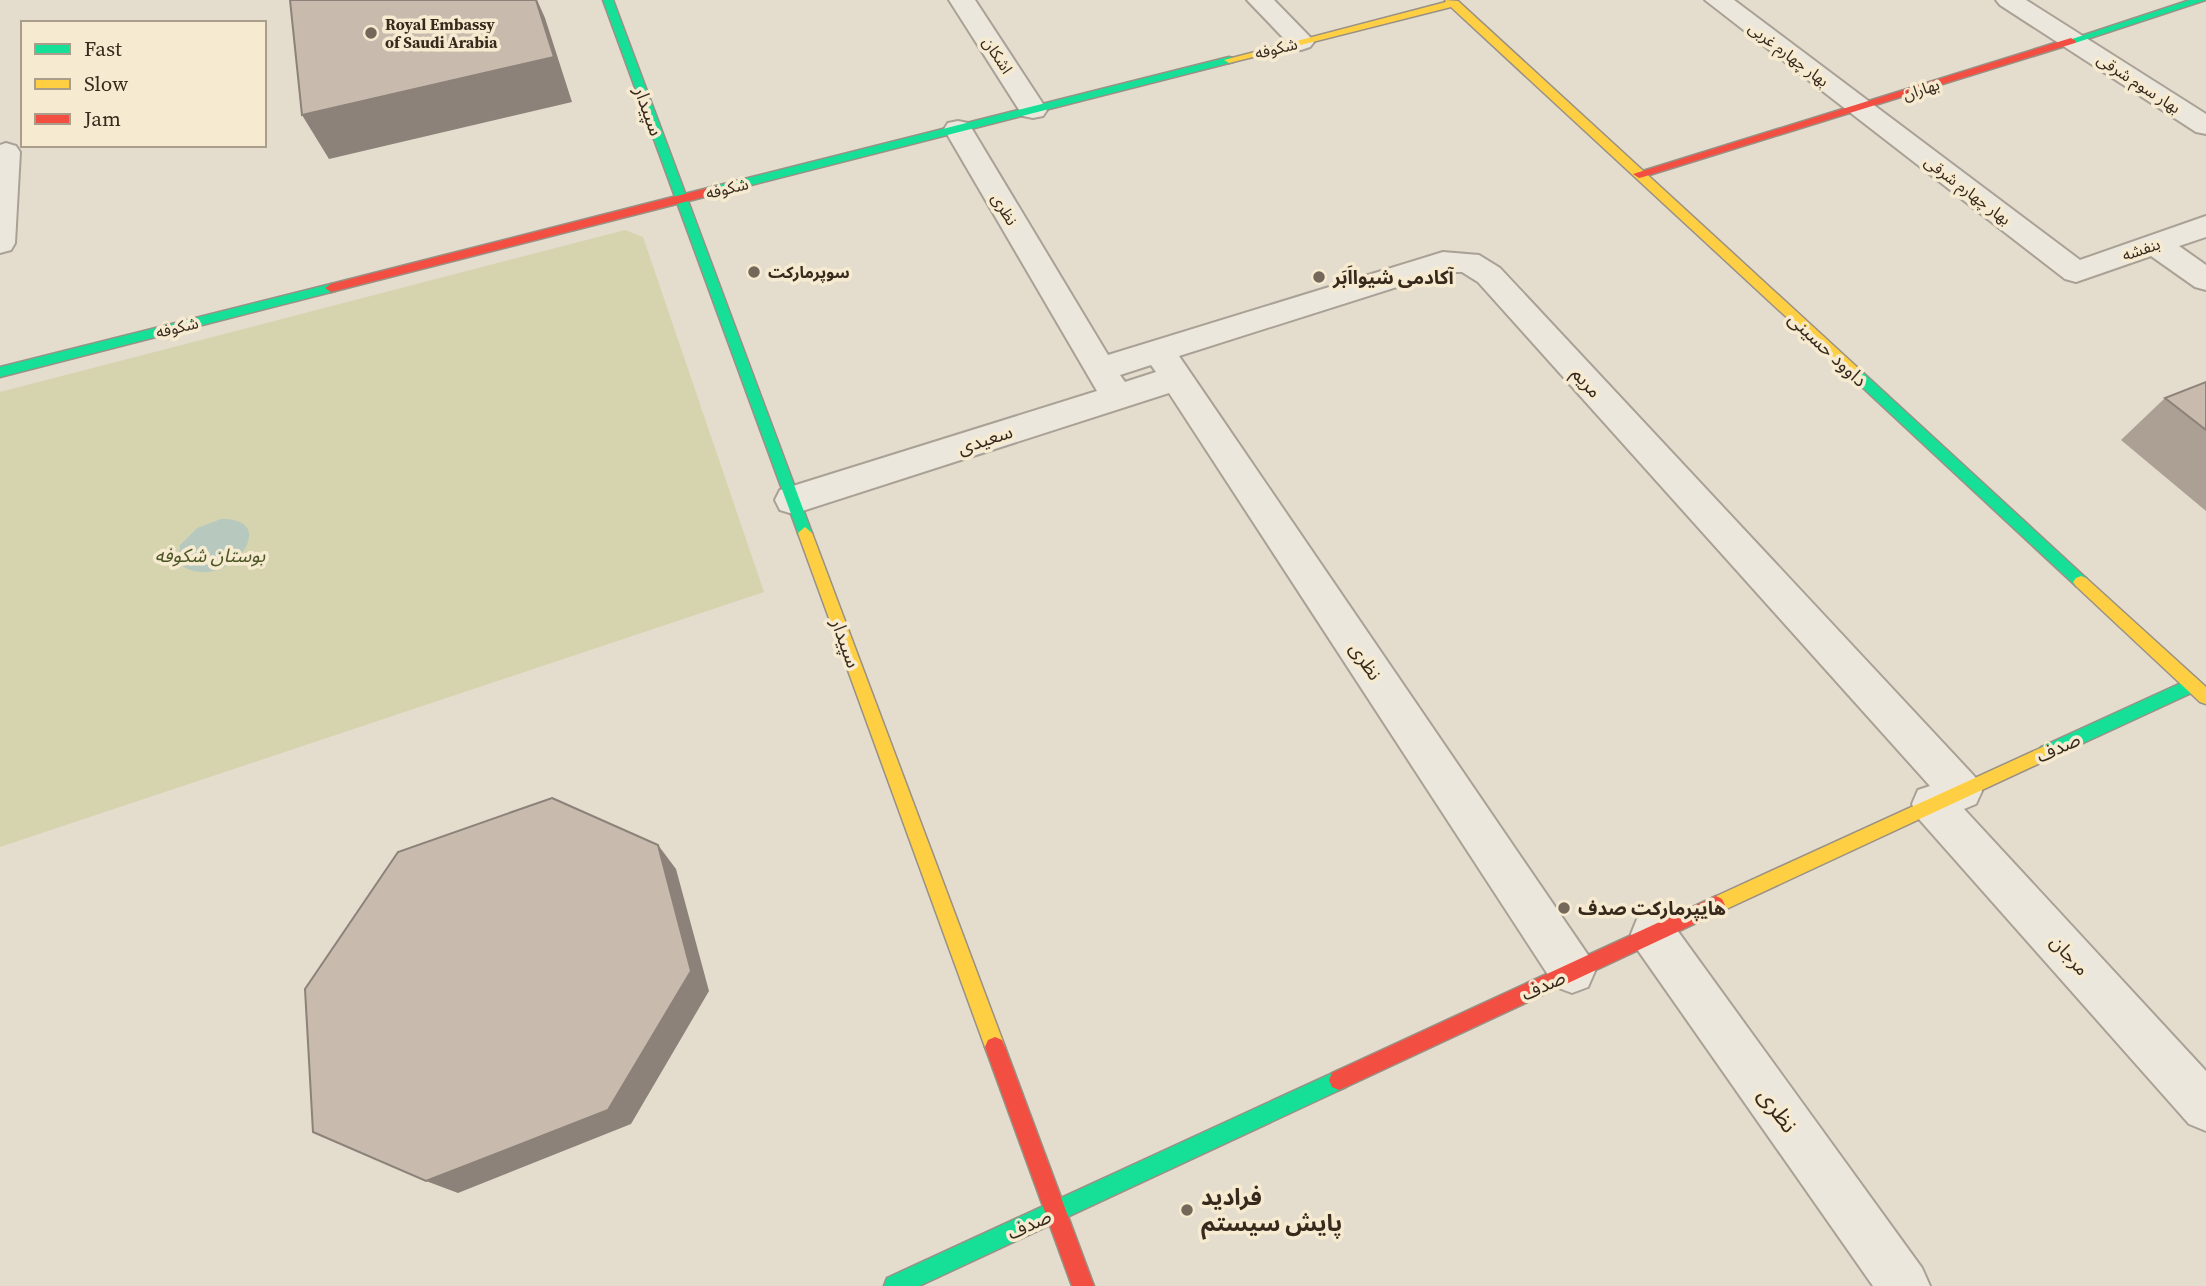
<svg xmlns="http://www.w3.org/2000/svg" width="2206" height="1286" font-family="'Source Serif 4','Noto Sans Arabic',serif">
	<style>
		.green { fill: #d5d4ae }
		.water { fill: #b7c9be }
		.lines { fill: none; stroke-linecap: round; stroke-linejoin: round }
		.street-casing { stroke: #a9a195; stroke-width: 4 }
		.fast-casing { stroke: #999185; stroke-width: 3 }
		.slow-casing { stroke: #999185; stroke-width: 3 }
		.jam-casing { stroke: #999185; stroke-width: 3 }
		.street { fill: #ece7dd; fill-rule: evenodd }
		.fast { fill: #16e098; fill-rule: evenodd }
		.slow { fill: #ffcf43; fill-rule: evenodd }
		.jam { fill: #f24e42; fill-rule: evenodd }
		.wall { fill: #aca095 }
		.shaded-wall { fill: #8c8279 }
		.building { fill: #c8baad; stroke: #8c8279; stroke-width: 2 }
		.poi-dot { fill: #74685a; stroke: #f6ebd1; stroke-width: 2.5 }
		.labels { text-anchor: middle; stroke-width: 7; stroke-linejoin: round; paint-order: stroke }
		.far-poi-label { font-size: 16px; font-weight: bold; fill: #38291d; stroke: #f6ebd1; text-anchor: start }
		.far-street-label { font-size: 16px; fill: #38291d; stroke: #f6ebd1 }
		.street-label { font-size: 19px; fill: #38291d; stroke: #f6ebd1 }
		.poi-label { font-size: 19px; font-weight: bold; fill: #38291d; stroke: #f6ebd1; text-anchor: start }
		.park-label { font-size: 19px; font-style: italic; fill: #4a5523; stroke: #f6ebd1 }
		.near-street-label { font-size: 23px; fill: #38291d; stroke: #f6ebd1 }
		.near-poi-label { font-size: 23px; font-weight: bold; fill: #38291d; stroke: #f6ebd1; text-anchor: start }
	</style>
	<rect width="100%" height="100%" fill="#e4dccc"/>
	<path class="green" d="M625 230 643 237 764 592 0 847V392Z"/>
	<path class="water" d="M221 519C287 518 222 599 178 563L180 545 197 528Z"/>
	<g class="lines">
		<g class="street-casing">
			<path id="street" d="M949 0H975L1047 110 1043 116 1033 118 1023 116Z
				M1247 0H1274L1310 37 1314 42 1310 47 1301 50 1292 47Z
				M1705 0H1734L2080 260 2206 216V237L2179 246 2206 265V290L2195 287 2151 256 2076 282 2065 279Z
				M1996 0H2026L2206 114V134L2196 132 2000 5Z
				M958 121 968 123 972 129 1108 355 1443 252 1479 255 1500 268 1976 778 1982 791 1976 804 1964 809 2206 1071V1131L2189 1124 1918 818 1912 804 1918 790 1930 786 1478 282 1462 272H1444L1179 356 1588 955 1595 971 1588 987 1572 993 1556 987 1169 393 793 514 780 510 775 500 780 490 1097 391 944 129 948 123ZM1151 365 1156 372 1125 382 1120 375Z
				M6 143 16 146 20 152 15 243 11 250 0 253V145Z
				M1653 912 1669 919 1922 1268 1930 1286H1873L1637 949 1631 934 1637 919Z"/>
		</g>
		<g class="fast-casing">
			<path id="fast" d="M603 0H613L812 533 810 537H800L798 533Z
				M2190 0H2206L2075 43 2066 41Z
				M1229 57 1233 58V62L712 195 706 191 712 187Z
				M331 284 337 288 335 291 0 377V367Z
				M1853 366 1858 368 2086 578 2089 582 2086 586H2076L1848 374V368Z
				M2192 678 2198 680 2200 685 2198 690 2053 757 2047 759 2041 757 2039 752 2041 747Z
				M1339 1070 1346 1073 1349 1080 1346 1087 919 1286H884L887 1278Z"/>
		</g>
		<g class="slow-casing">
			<path id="slow" d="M1445 0 1458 1 1858 368V374H1848L1451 7 1229 63 1224 60 1446 2Z
				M805 527 812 533 1005 1047 1002 1054 995 1057 988 1054 985 1047 798 533Z
				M2081 576 2086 578 2206 687V704L2200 702 2076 586 2073 582 2076 578Z
				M2047 745 2053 747 2055 752 2053 757 1722 911 1716 914 1710 911 1707 905 1710 899Z"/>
		</g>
		<g class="jam-casing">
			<path id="jam" d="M2071 38 2076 41 2075 43 1643 177 1639 178 1633 174Z
				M712 187 716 188V194L331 292 325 288 331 284Z
				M1716 896 1722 899 1725 905 1722 911 1346 1087 1339 1090 1332 1087 1329 1080 1332 1073Z
				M995 1037 1002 1040 1005 1047 1094 1286H1072L985 1047 988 1040Z"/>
		</g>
		<use href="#street" class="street"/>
		<use href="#fast" class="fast"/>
		<use href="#slow" class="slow"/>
		<use href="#jam" class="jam"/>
	</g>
	<path class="wall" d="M2206 382V511L2121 440 2165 398Z"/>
	<path class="shaded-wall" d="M536 0H537L545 18 572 102 329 159 302 115Z
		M658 845 676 869 709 991 631 1124 458 1193 426 1181Z"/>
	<path class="building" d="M290 0H536L554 57 302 115Z
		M2206 382V430L2165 398Z
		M552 798 658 845 691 971 608 1110 426 1181 313 1132 305 989 398 852Z"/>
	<g class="poi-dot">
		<circle cx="371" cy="33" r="7"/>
		<circle cx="754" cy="272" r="7"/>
		<circle cx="1319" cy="277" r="7"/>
		<circle cx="1564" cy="908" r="7"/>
		<circle cx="1187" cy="1210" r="7"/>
	</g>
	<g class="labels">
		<g class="far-poi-label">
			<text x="385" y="30">Royal Embassy<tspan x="385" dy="18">of Saudi Arabia</tspan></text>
			<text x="768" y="278">سوپرمارکت</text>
		</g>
		<g class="far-street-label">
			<text transform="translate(1276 48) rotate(-14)" y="6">شکوفه</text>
			<text transform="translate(1789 54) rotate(37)" y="6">بهار چهارم غربی</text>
			<text transform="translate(998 55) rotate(57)" y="6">اشکان</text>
			<text transform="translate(2139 83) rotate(33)" y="6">بهار سوم شرقی</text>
			<text transform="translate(1921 89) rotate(-18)" y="6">بهاران</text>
			<text transform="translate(727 188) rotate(-14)" y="6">شکوفه</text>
			<text transform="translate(1968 190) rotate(37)" y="6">بهار چهارم شرقی</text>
			<text transform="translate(1005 209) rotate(59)" y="6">نظری</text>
			<text transform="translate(2141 249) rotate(-19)" y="6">بنفشه</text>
			<text transform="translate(177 327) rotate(-14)" y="6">شکوفه</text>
		</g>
		<g class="street-label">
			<text transform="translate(649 111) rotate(70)" y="7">سپیدار</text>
			<text transform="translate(1828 349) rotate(43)" y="7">داوود حسینی</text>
			<text transform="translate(1587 382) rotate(48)" y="7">مریم</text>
			<text transform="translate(985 439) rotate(-18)" y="7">سعیدی</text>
			<text transform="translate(846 643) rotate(70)" y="7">سپیدار</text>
			<text transform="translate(1366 661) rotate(56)" y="7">نظری</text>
			<text transform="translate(2058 747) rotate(-25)" y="7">صدف</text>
			<text transform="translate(2070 955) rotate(48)" y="7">مرجان</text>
			<text transform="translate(1543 985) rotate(-25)" y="7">صدف</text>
			<text transform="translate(1029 1224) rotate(-25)" y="7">صدف</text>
		</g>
		<g class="poi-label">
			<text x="1333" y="284">آکادمی شیوااَبَر</text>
			<text x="1578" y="915">هایپرمارکت صدف</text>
		</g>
		<g class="park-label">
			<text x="210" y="562">بوستان شکوفه</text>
		</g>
		<g class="near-street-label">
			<text transform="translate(1778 1110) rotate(54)" y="8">نظری</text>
		</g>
		<g class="near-poi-label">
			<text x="1201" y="1205">فرادید<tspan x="1201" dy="26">پایش سیستم</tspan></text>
		</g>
	</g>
	<rect x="21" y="21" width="245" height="126" fill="#f6ebd1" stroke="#aa9d89" stroke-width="2"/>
	<rect x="35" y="44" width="35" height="10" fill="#16e098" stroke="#aa9d89" stroke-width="2"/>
	<text x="84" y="56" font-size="21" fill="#38291d">Fast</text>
	<rect x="35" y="79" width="35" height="10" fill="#ffcf43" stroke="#aa9d89" stroke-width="2"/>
	<text x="84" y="91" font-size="21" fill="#38291d">Slow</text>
	<rect x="35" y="114" width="35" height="10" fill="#f24e42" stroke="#aa9d89" stroke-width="2"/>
	<text x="84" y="126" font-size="21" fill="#38291d">Jam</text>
</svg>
